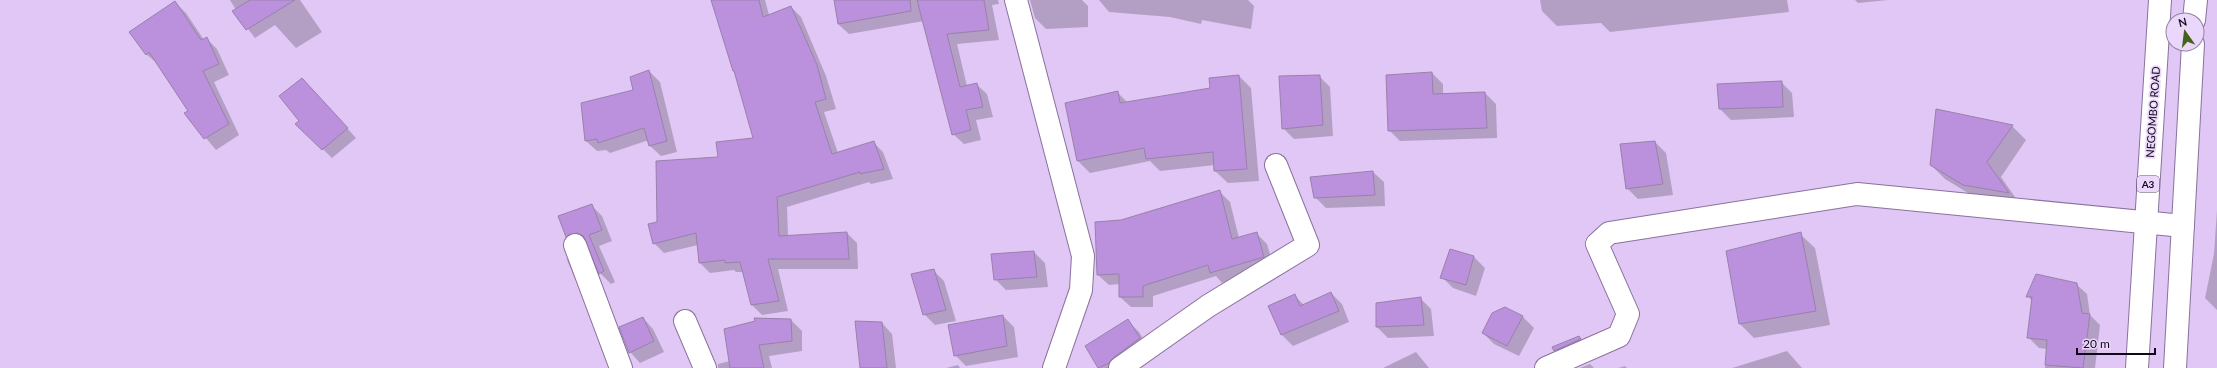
<svg xmlns="http://www.w3.org/2000/svg" width="2217" height="368" font-family="Lato,sans-serif">
	<style>
		.shadow { fill: #0003 }
		.building { fill: #bb90dc; stroke: #9981ac }
		.lines { fill: none; stroke-linecap: round; stroke-linejoin: round }
		.minor-casing { stroke: #8a729d; stroke-width: 24 }
		.highway-casing { stroke: #8a729d; stroke-width: 24 }
		.minor { stroke: #fff; stroke-width: 22 }
		.highway { stroke: #fff; stroke-width: 22 }
		.labels { text-anchor: middle; stroke-width: 3.5; stroke-linejoin: round; paint-order: stroke }
		.shield { fill: #ebd7fc; stroke: #52465c; stroke-width: 1 }
		.shield-label { font-size: 10px; font-weight: bold; fill: #110818 }
		.street-label { font-size: 11px; fill: #110818; stroke: #ebd7fc }
	</style>
	<rect width="100%" height="100%" fill="#e0c7f5"/>
	<path class="shadow" d="M230 0H300L322 32 296 48 275 25 255 38 234 11 236 10Z
		M712 0H765L769 15 791 7 801 17 826 76 836 109 824 112 838 153 873 142 883 152 893 179 871 184 869 182 787 207 788 236 847 233 857 243 858 269H778L788 311 762 315 752 305 744 272H736L734 270 710 273 700 263 698 245 664 253 654 243 658 223 719 158 755 139 736 73 733 71Z
		M835 0H998L999 4 992 5 999 40 957 44 967 86 976 84 987 94 993 117 976 120 981 140 964 144 953 134 924 21 849 34 838 24Z
		M1030 0H1082L1088 6V27L1046 29 1035 18Z
		M1099 0H1248L1254 6 1251 29 1202 20 1201 24 1170 17 1109 12Z
		M1540 0H1787L1789 12 1610 32 1601 23 1557 26 1542 11Z
		M1855 0H1888L1858 3Z
		M175 2 186 13 204 40 206 38 217 49 229 75 214 82 239 135 216 150 185 113 189 111 158 64 146 54Z
		M649 71 660 82 677 152 661 156 650 146 649 140 610 153 606 150 597 151 586 141 635 90Z
		M1432 73 1443 84V95L1485 93 1496 104 1497 138 1400 141 1389 130Z
		M1239 76 1251 88 1259 181 1228 183 1215 171V165L1160 171 1150 161 1090 173 1078 161 1066 104 1118 93 1128 103 1211 89Z
		M1319 76 1330 87 1333 136 1294 139 1283 128Z
		M1781 82 1792 93 1794 117 1731 120 1720 109Z
		M311 88 356 138 332 158 297 124 300 121Z
		M2012 126 2026 140 2001 177 2022 207 1978 199 1945 179 1931 165Z
		M1655 142 1666 153 1673 195 1638 199 1627 188Z
		M1373 172 1384 182 1385 206 1326 208 1315 197Z
		M1220 192 1230 202 1239 238 1257 234 1267 244 1274 268 1222 283 1216 276 1153 296V307H1131L1120 297V284L1109 285 1098 275 1121 221Z
		M591 205 602 216 612 241 599 246 615 282 611 284 600 273 588 243 578 247 567 236Z
		M2217 210V310L2205 298 2214 254Z
		M1800 234 1815 248 1830 325 1754 338 1740 324 1727 252Z
		M1450 250 1474 257 1485 268 1476 296 1453 288 1442 277Z
		M1034 252 1045 263 1048 287 1006 290 995 279Z
		M566 258 577 269 585 292 577 283Z
		M933 270 944 281 956 321 935 325 924 314Z
		M2076 284 2087 294 2090 315 2100 325 2095 368H2045L2047 349 2039 348 2028 337 2032 301 2028 296Z
		M1331 293 1342 304 1349 322 1293 346 1282 335 1270 306 1295 296 1304 305Z
		M1420 298 1431 309 1434 336 1388 338 1377 327Z
		M1505 308 1523 317 1534 328 1519 356 1494 344 1483 333Z
		M1003 316 1014 327 1018 357 966 366 955 355Z
		M643 318 653 329 664 352 640 363 630 352Z
		M791 320 802 331V351L769 356 772 368H718V364L730 361Z
		M1128 321 1139 332 1150 350 1124 368H1100L1086 346Z
		M882 323 892 334 896 368H861Z
		M1579 337 1585 343 1560 356 1554 350Z
		M1787 351 1802 368H1732Z
		M1416 352 1429 368H1383Z
		M1590 364 1594 368H1580Z
		M958 365 960 368H946Z
		M1625 366 1627 368H1618Z"/>
	<path class="building" d="M250 0H295L246 30 232 11Z
		M711 0H759L763 17 791 6 817 65 826 99 815 102 832 154 874 141 884 169 860 174V172L777 197 779 236 847 232 849 259H768L779 301 751 305 740 262 725 263V260L699 263 696 233 653 244 648 224 657 222 656 161 718 157 716 142 753 138 734 71H733Z
		M834 0H910L911 11 838 24Z
		M917 0H984L989 30 947 34 960 87 977 83 983 107 966 110 971 130 952 135Z
		M175 1 201 40 207 37 219 64 203 71 229 124 204 139 184 113 188 111 149 52 146 55 129 32Z
		M649 70 667 141 649 146 644 128 598 143 597 139 585 141 581 103 633 90 630 77Z
		M1432 72 1433 94 1485 92 1487 128 1388 131 1386 75Z
		M1239 75 1247 169 1214 171 1213 152 1146 159 1144 148 1077 161 1065 103 1118 91 1120 103 1210 88 1209 78Z
		M1320 75 1323 125 1282 129 1279 76Z
		M302 78 348 128 322 150 295 124 299 121 279 96Z
		M1782 81 1783 107 1719 109 1717 84Z
		M1936 109 2013 125 1987 162 2009 193 1963 185 1930 165Z
		M1655 141 1663 184 1626 189 1620 144Z
		M1373 171 1375 195 1314 198 1310 177Z
		M1220 190 1232 239 1257 232 1264 257 1210 273 1208 265 1143 286V297H1119V274L1097 275 1095 222 1121 220Z
		M592 204 602 230 589 235 604 271 599 274 583 236 577 233 566 237 558 216Z
		M1801 232 1816 311 1739 324 1726 251Z
		M1450 249 1474 256 1466 285 1440 278Z
		M1034 251 1037 277 994 280 991 254Z
		M934 269 946 310 923 315 911 274Z
		M2036 274 2077 283 2082 313 2090 314 2083 368 2045 365 2047 340 2027 338 2032 297H2026Z
		M1331 292 1339 311 1281 335 1268 306 1295 294 1300 306Z
		M1421 297 1424 325 1376 327V303Z
		M1505 307 1523 316 1507 346 1482 333 1492 313Z
		M1003 315 1007 346 954 356 948 325Z
		M643 317 654 341 629 353 619 327Z
		M754 318 791 319 792 341 759 345 764 368H730L724 329 755 321Z
		M1128 319 1140 338 1113 358 1109 363 1098 368 1085 346Z
		M855 321 882 322 887 368H860Z
		M1579 336 1581 339 1554 351 1552 347Z"/>
	<g class="lines">
		<g class="minor-casing">
			<path id="minor" d="M1016 0 1083 256 1081 290 1054 368
				M575 245 621 368
				M685 321 705 368
				M1120 368 1208 306 1308 245 1276 165
				M1546 368 1619 336 1628 314 1597 244 1609 233 1857 194 2183 226"/>
		</g>
		<g class="highway-casing">
			<path id="highway" d="M2194 20 2196 0
				M2137 368 2160 0
				M2175 368 2193 44"/>
		</g>
		<use href="#minor" class="minor"/>
		<use href="#highway" class="highway"/>
	</g>
	<g class="labels">
		<rect class="shield" x="2137" y="176" width="22" height="16" rx="3"/>
		<g class="shield-label">
			<text x="2148" y="188">A3</text>
		</g>
		<g class="street-label">
			<text transform="translate(2153 112) rotate(-86)" y="4">NEGOMBO ROAD</text>
		</g>
	</g>
	<g transform="translate(2185 32) rotate(346)"><circle r="19" fill="#ebd7fc" stroke="#9484a1"/>
	<path d="M0-3L7 15L0 10L-7 15Z" fill="#446318"/>
	<text y="-6" font-size="11" font-weight="bold" text-anchor="middle" fill="#110818">N</text>
	</g>
	<path d="M2077 348v6h78v-6" fill="none" stroke="#110818" stroke-width="2"/>
	<text x="2083" y="348" font-size="12" fill="#110818" stroke="#ebd7fc" stroke-width="3" paint-order="stroke">20 m</text>
</svg>
